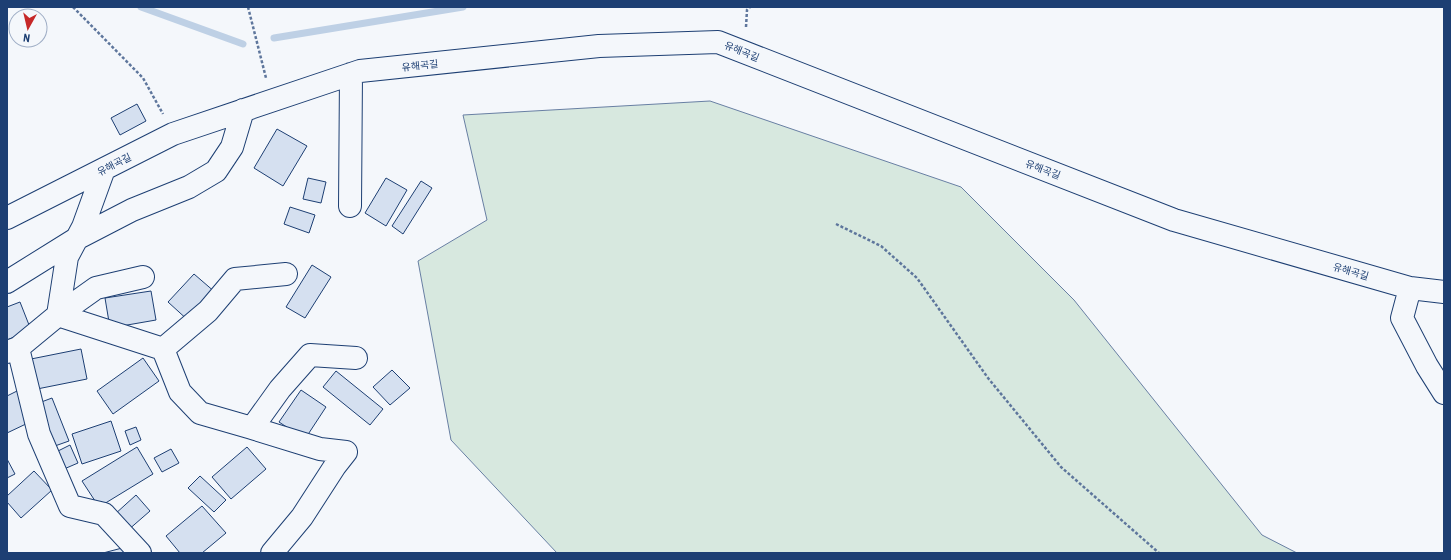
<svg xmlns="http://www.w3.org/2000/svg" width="1451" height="560" font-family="'Roboto Condensed','Noto Sans KR',sans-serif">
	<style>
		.green { fill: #d7e8df; stroke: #687fa3 }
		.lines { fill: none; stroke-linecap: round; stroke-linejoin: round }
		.stream { stroke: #bed0e5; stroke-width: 7 }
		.building { fill: #d5e0f0; stroke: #1d3f73 }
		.minor-casing { stroke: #1d3f73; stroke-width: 24 }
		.path { stroke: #5e769c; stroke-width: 2.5; stroke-dasharray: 3 2; stroke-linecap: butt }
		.minor { stroke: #f4f7fb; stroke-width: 22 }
		.labels { text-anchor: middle; stroke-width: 3; stroke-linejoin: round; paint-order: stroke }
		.street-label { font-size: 10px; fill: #1d3f73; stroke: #f4f7fb }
	</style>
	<rect width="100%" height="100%" fill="#f4f7fb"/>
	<path class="green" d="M710 101 961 187 1074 300 1262 535 1297 553H557L451 440 418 261 487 220 463 115Z"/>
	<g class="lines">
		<path class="stream" d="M141 7 243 44
			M274 38 463 7"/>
	</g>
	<path class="building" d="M137 104 146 121 120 135 111 118Z
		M277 129 307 146 283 186 254 168Z
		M308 178 326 182 321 203 303 199Z
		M386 178 407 190 386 226 365 213Z
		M421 181 432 188 403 234 392 226Z
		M290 207 315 215 309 233 284 224Z
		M312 265 331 277 305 318 286 307Z
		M194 274 216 293 190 322 168 302Z
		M151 291 156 320 110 328 105 298Z
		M20 302 31 330 7 340V307Z
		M81 349 87 379 32 390 26 360Z
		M143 358 159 381 113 414 97 391Z
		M392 370 410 388 390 405 373 387Z
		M336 371 383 409 370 425 323 387Z
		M21 389 28 423 7 433V396Z
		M301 390 326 407 305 439 279 422Z
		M52 398 69 441 52 447 36 404Z
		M111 421 121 451 82 464 72 434Z
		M136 427 141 440 130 445 125 431Z
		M70 445 78 463 64 469 56 452Z
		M137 447 153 474 99 507 82 481Z
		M247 447 266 469 231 499 212 477Z
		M171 449 179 463 162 472 154 458Z
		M7 459 15 474 7 478Z
		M34 471 52 490 21 518 7 502V496Z
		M200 476 226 500 214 512 188 488Z
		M136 495 150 511 127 531 114 515Z
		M202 506 226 533 202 553H180L166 536Z
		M126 547 128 553H103Z"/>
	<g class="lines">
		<g class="minor-casing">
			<path id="minor" d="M350 206 351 74
				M7 218 173 134 360 71 599 46 718 42 1174 220 1410 288 1444 292
				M7 282 76 239 132 210 189 187 216 171 232 147 243 110
				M1410 288 1402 318 1427 366 1444 393
				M58 315 163 349 208 311 235 279 286 274
				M58 315 96 288 143 277
				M18 348 39 434 70 506 104 514 140 553
				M163 349 180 392 200 413 252 428 280 389 310 355 356 358
				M7 352 18 348 58 315 67 257 83 227 104 169
				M252 428 320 449 346 452
				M272 553 302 517 335 466 346 452"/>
		</g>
		<path class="path" d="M73 7 143 78 163 114
			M248 7 266 78
			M746 27 747 10 750 7
			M836 224 881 246 917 278 988 378 1061 467 1159 553"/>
		<use href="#minor" class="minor"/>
	</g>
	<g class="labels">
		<g class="street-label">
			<text transform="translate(742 51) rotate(22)" y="4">유해곡길</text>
			<text transform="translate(420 65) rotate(-6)" y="4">유해곡길</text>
			<text transform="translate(114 164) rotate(-27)" y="4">유해곡길</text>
			<text transform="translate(1043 169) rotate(21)" y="4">유해곡길</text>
			<text transform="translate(1351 271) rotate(16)" y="4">유해곡길</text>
		</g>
	</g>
	<rect width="1451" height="560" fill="none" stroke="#1d3f73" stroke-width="16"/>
	<g transform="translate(28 28) rotate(188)"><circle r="19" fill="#f4f7fb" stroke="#9eadc5"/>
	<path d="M0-3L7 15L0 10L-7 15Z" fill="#c62828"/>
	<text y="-6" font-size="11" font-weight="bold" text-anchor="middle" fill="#1d3f73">N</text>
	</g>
</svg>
